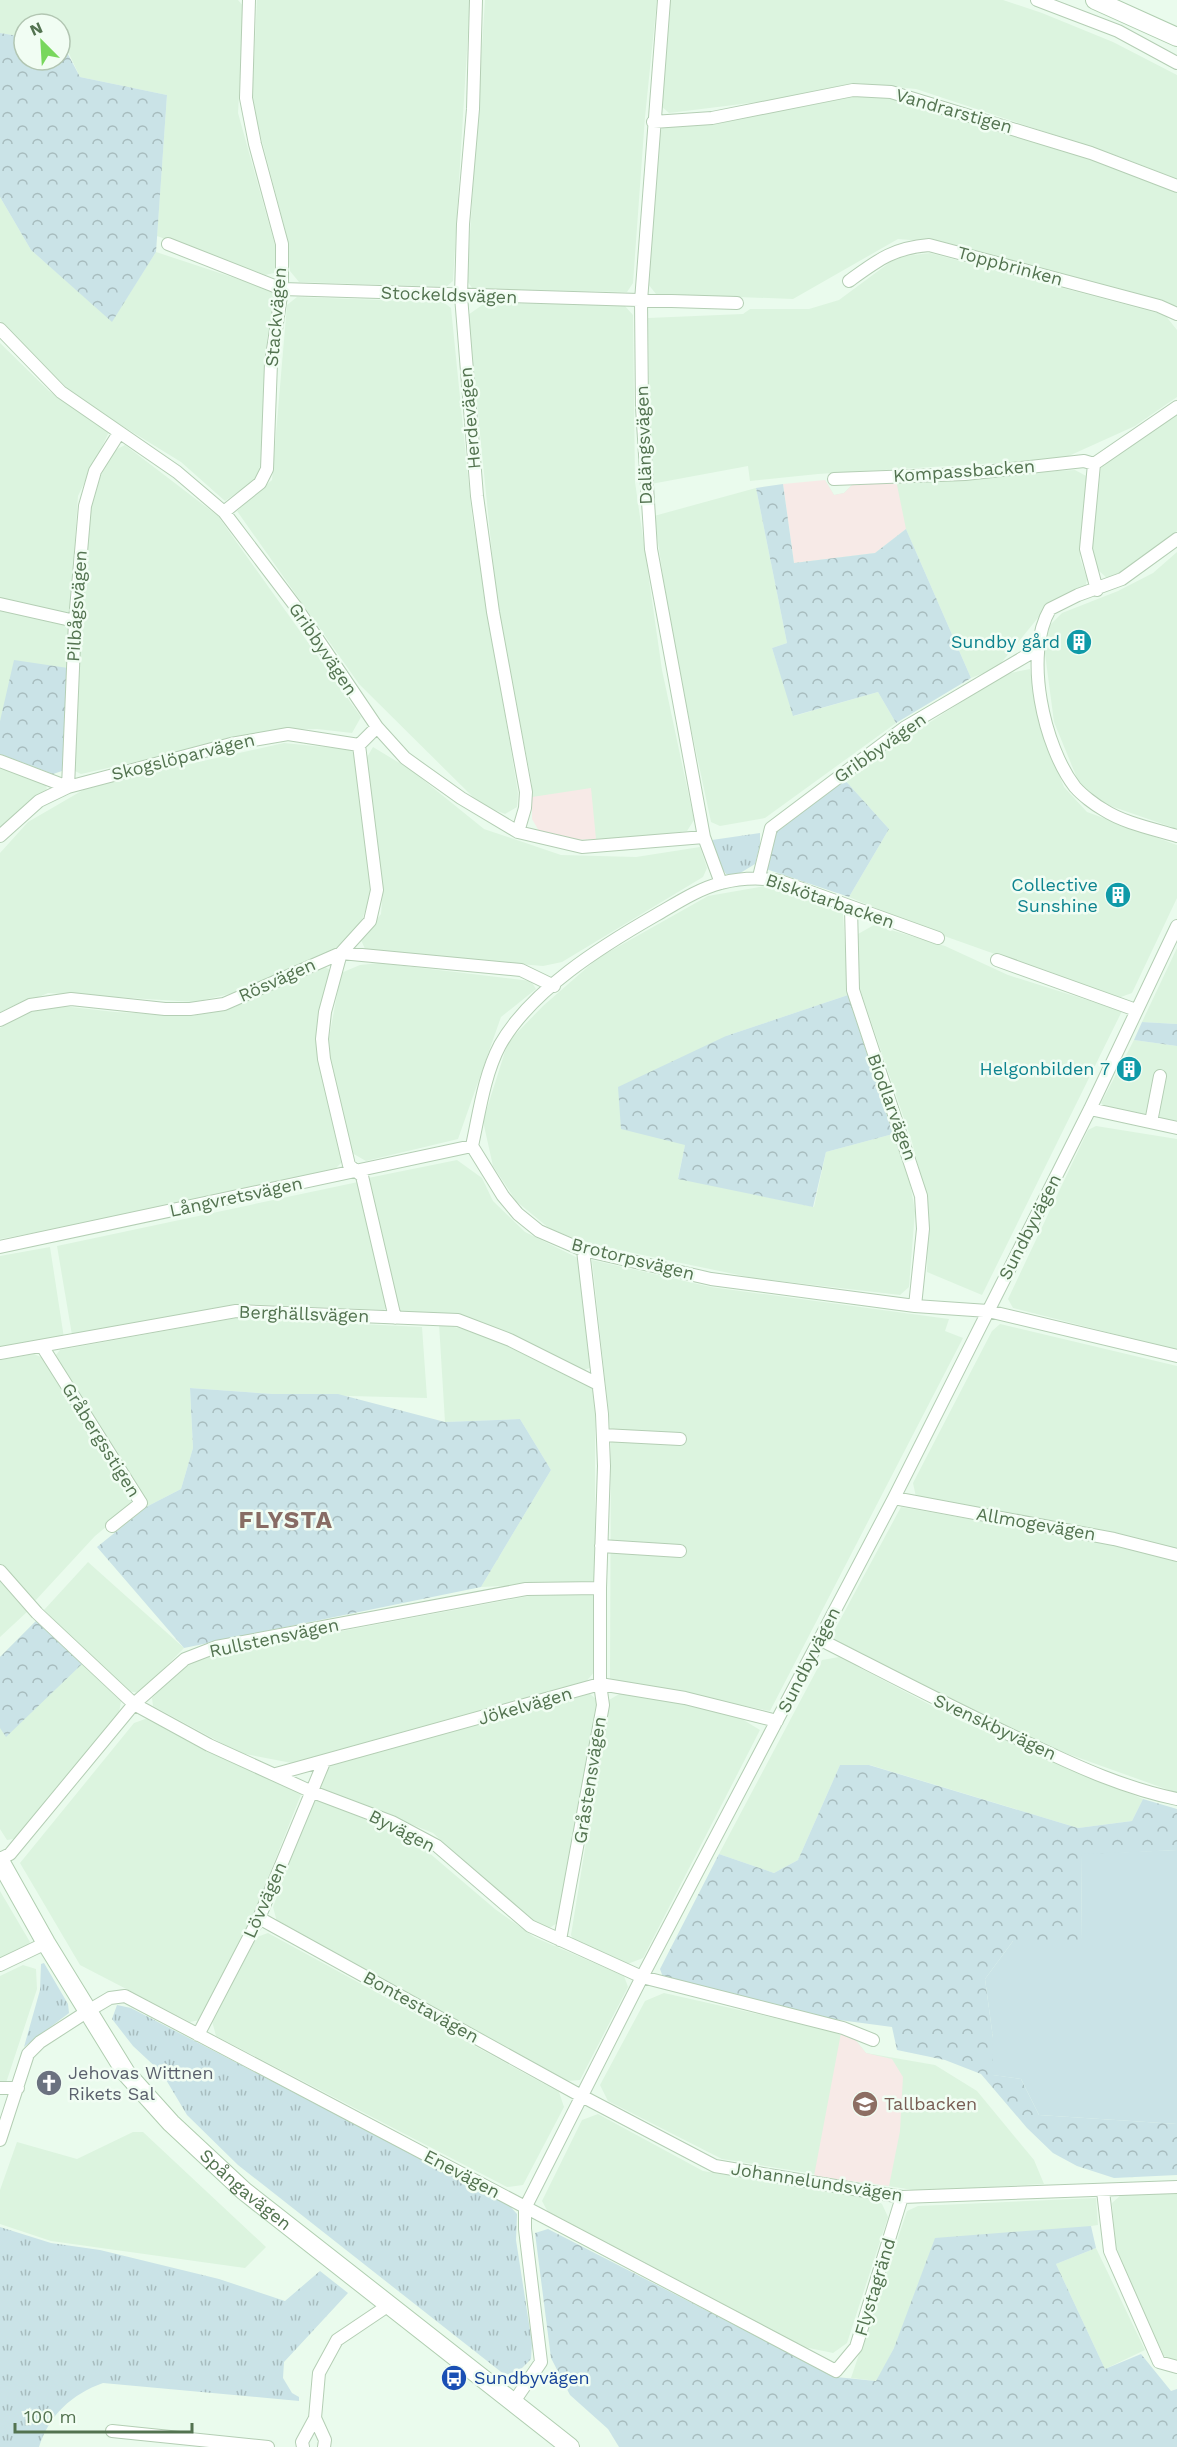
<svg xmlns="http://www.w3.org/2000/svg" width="1177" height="2447" font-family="'Work Sans',sans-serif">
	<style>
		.residential { fill: #dcf4df }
		.education { fill: #f7eae7 }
		.grass { fill: url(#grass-tufts) }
		.forest { fill: url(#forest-crowns) }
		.garden { fill: #cae3e7 }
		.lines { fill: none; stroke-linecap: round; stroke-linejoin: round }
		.street-casing { stroke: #b4ceb4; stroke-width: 14 }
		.secondary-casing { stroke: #b0ceb0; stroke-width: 20 }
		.street { stroke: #fff; stroke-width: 12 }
		.secondary { stroke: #fff; stroke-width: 18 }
		.labels { text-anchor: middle; stroke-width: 5; stroke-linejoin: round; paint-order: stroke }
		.street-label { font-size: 18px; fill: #537350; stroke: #f1fdf3 }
		.culture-label { font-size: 18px; fill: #0d838f; stroke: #f1fdf3; text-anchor: end }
		.worship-label { font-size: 18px; fill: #5b616d; stroke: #f1fdf3; text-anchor: start }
		.education-label { font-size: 18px; fill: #785e54; stroke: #f1fdf3; text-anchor: start }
		.transit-label { font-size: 18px; fill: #164399; stroke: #f1fdf3; text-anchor: start }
		.district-label { font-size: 24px; font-weight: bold; letter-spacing: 1.5px; fill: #886c64; stroke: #f1fdf3 }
	</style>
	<defs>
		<pattern id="grass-tufts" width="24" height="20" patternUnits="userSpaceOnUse" patternTransform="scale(1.5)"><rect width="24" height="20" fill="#cae3e7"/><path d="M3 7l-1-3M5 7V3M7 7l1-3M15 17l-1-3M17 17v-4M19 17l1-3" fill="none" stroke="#a7bcbe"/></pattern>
		<pattern id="forest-crowns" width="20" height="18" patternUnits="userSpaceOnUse" patternTransform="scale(1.5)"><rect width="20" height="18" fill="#cae3e7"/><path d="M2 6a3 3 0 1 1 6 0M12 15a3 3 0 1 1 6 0" fill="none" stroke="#a7bcbe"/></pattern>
	</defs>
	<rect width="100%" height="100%" fill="#eafbed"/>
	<path class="residential" d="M0 0H238L244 7 238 113 276 249 277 267 274 273 265 275 157 236 167 95 80 77 63 41 60 42V24H24V37L0 33Z
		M257 0H470L453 281 446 287 299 282 290 271 286 233 252 103Z
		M485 0H657L645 117 633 283 627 292 473 289 467 281Z
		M669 0H1003L1042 13 1113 42 1177 75V179L1115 155 916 89 853 83 782 99 669 113 660 105Z
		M857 95 892 96 1087 156 1177 190V306L935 242 898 239 793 299 656 294 648 284 657 138 662 128 753 116Z
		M0 197 31 250 112 321 156 252 277 292 267 339 261 472 258 478 225 501 181 462 77 398 0 321Z
		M930 253 1165 315 1177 330V397L1135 426 1062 459 818 474 750 481 748 466 651 484 648 318 743 314 750 309H809L839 300 897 257Z
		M297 297 443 302 451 308 472 516 518 793 517 807 505 814 480 804 359 684 237 511 272 480 287 305Z
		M485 303 624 305 633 315 635 482 662 670 694 820 687 831 645 837 574 840 532 819V784L498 612 468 315Z
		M0 343 49 391 109 432 78 496 70 614 0 598Z
		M1177 413V531L1131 570 1109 580 1096 568 1090 549 1101 468 1112 454Z
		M125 445 218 516 361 717 352 733 317 729 278 730 81 774 75 771 78 641 90 498 113 451Z
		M1075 470 1088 477 1080 558 1087 579 1085 588 1046 608 997 668 971 678 906 529 875 553 794 563 825 480 834 495 844 493 855 482Z
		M756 488 787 643 772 648 794 716 878 692 896 723 765 818 720 826 711 822 673 643 654 516Z
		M1177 552V829L1102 803 1079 783 1054 722 1044 646 1049 626 1062 613 1118 591 1153 573Z
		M0 610 70 626 68 668 3 713 0 721Z
		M1030 669 1039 725 1064 787 1087 812 1177 845V898L1132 993 1118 998 933 932 849 897 889 829 843 778 1005 674Z
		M284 743 354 750 372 893 361 922 335 949 242 991 195 1002 48 993 0 1014V853L28 822 90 786Z
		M373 747 411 770 484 829 561 855 636 857 700 847 707 868 703 877 562 962 543 966 366 951 361 940 381 914 383 889 366 759Z
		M0 768 46 783 47 792 0 828Z
		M771 885 843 914 848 995 726 1036 685 1145 678 1178 814 1207 826 1152 893 1134 908 1172 915 1211 909 1287 900 1295 753 1278 590 1244 550 1229 516 1201 493 1166 483 1121 508 1042 543 1006 598 958 708 896Z
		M874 925 945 946 1008 975 1122 1011 982 1295 927 1272 928 1206 912 1142 859 986 858 934Z
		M1177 948V1024L1142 1022Z
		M380 963 531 981 536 989 501 1017 458 1139 366 1161 352 1153 331 1062 329 1038 341 973 360 965Z
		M320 964 332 971 319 1033 344 1160 334 1170 147 1212 0 1239V1028L25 1014 54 1005 115 1012 193 1016 230 1006Z
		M1134 1040 1177 1046V1123L1107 1109 1101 1103Z
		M1096 1126 1177 1139V1350L1013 1308 1008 1299 1088 1130Z
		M457 1160 482 1178 493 1201 525 1232 578 1258 592 1367 582 1371 518 1339 399 1312 368 1178Z
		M358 1182 387 1308 384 1310 243 1304 72 1335 57 1246Z
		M50 1247 64 1338 0 1349V1256Z
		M592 1260 711 1287 949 1319 945 1331 963 1338 770 1711 610 1679 611 1435Z
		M236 1318 422 1327 427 1398 273 1394 190 1388 193 1448 181 1489 148 1506 55 1356 60 1350Z
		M439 1324 474 1331 587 1382 595 1390V1581L481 1587 551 1470 520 1419 445 1422Z
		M1000 1324 1177 1366V1551L916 1497 913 1483 992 1331Z
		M34 1354 43 1358 134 1504 95 1536 35 1601 9 1578 0 1565V1360Z
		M901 1507 1105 1543 1177 1561V1793L1057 1750 958 1705 834 1641 833 1633Z
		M88 1562 184 1648 140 1693 127 1691 44 1610Z
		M0 1580 28 1611 0 1637Z
		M595 1594V1671L585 1683 297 1764 240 1753 153 1706 152 1698 183 1666 198 1658 529 1596Z
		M36 1621 121 1701 119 1713 19 1838 7 1840 0 1829V1657Z
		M839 1657 961 1721 1143 1799 1132 1821 1078 1828 870 1765H840L798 1860 774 1873 719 1854 822 1660Z
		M589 1693 597 1700 560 1921 548 1929 519 1913 433 1833 318 1787 327 1766Z
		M621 1693 732 1713 760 1730 643 1958 625 1965 574 1941 571 1935 609 1700Z
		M148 1718 302 1792 255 1911 200 2020 190 2022 80 1965 20 1863 134 1723Z
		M318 1799 414 1840 495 1909 534 1937 624 1976 628 1987 580 2080 567 2081 277 1922 273 1907 312 1802Z
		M0 1891 30 1942 26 1947 0 1960Z
		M268 1933 559 2092 564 2107 523 2185 507 2187 216 2036 212 2021 257 1937Z
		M23 1965 36 1969 37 1989 6 2083 0 2082V1976Z
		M664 1993 841 2033 853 2037 866 2053 935 2065 977 2091 1034 2160 1044 2184 919 2191 722 2159 608 2101 600 2085 645 2001Z
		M598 2114 703 2171 875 2199 882 2204 888 2217 847 2343 833 2353 804 2347 549 2214 542 2201 582 2120Z
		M133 2132H143L266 2247 245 2268 51 2241 0 2224V2190L17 2142 77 2159Z
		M1177 2192V2361L1164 2356 1116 2252 1112 2203 1121 2195Z
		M1096 2198 1098 2225 1091 2226 894 2348 877 2381 851 2378 907 2211 918 2206Z
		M1096 2248 1145 2350 1105 2369 1056 2264Z"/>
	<path class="education" d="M825 480 834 495 844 493 855 482 896 480 906 529 875 553 794 563 783 484Z
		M591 788 596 839 574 840 539 831 532 819V797Z
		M841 2033 853 2037 866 2053 892 2059 903 2077 900 2131 889 2186 814 2176Z"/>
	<path class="grass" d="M760 833V845L755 864 737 875 726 874 719 864 712 840Z
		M44 1963 68 2004 69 2013 24 2047 40 1990 41 1964Z
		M117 2005 131 2008 507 2203 517 2214 516 2240 532 2343 531 2359 519 2371 505 2375 238 2165 187 2115 162 2073 133 2046 112 2019Z
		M0 2227 51 2243 100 2250 219 2279 285 2301 320 2271 348 2293 284 2362 283 2378 292 2393 299 2397V2401L103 2383C72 2394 49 2415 39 2447H0Z"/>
	<path class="forest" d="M0 33 24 37V60H60L62 43 80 77 167 95 156 252 112 322 31 250 0 197Z
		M783 484 794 563 875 553 906 529 971 678 896 723 878 692 793 716 772 648 787 643 756 488Z
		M14 660 68 668 62 771 53 774 0 754V721Z
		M843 778 889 829 849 897 766 869 776 832Z
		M848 995 893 1134 826 1152 813 1207 678 1179 685 1145 621 1129 618 1087 726 1036Z
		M1142 1022 1177 1024V1046L1134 1040Z
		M190 1388 273 1394H338L445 1422 520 1419 551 1470 481 1587 184 1648 97 1547 148 1506 181 1489 193 1448Z
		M36 1621 82 1664 6 1737 0 1728V1657Z
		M840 1765H869L1078 1828 1132 1821 1143 1799 1177 1809V1850L1082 1855 1081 1941H1013L985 1979 993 2038V2075L1021 2079 1039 2115 1177 2124V2175L1114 2178 1077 2166 1053 2153 1027 2128 981 2074 945 2060 897 2050 892 2027 817 2017 664 1980 660 1969 719 1854 774 1873 798 1860Z
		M1091 2226 1096 2248 1056 2264 1105 2369 1141 2354 1171 2391 1177 2389V2447H619L608 2429 570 2395 551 2358 535 2233 548 2229 836 2377 876 2381 894 2348 935 2238Z"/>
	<path class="garden" d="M1177 1850V2124L1039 2115 1021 2079 992 2075 993 2038 985 1979 1013 1941H1081L1082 1854Z"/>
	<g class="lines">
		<g class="street-casing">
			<path id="street" d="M476 0 473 109 463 224 461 296 477 496 493 612 526 792 525 808 518 832
				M664 0 641 301 642 407 651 549 704 837 721 883
				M1037 0 1118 31 1177 63
				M653 122 712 118 853 90 891 92 1091 153 1177 186
				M168 244 282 289 737 303
				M849 281C878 260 893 248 929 245L1159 306 1177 314
				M0 329 61 392 177 472 224 512 296 607 377 727 405 758 461 798 518 832 582 847 704 837
				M834 479 965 474 1084 461 1094 464
				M224 512 260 483 267 469 271 363 282 289V244L255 144 246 98 249 0
				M1177 539 1122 579 1078 595 1050 609C1023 655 1044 747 1075 787 1082 795 1095 805 1104 810 1124 823 1154 829 1177 836
				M1097 590 1086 549 1094 464 1177 407
				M0 604 75 621
				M359 745 377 890 370 921 341 953 325 1012 322 1039 324 1059 349 1165 362 1176 395 1318
				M0 761 68 787 75 621 85 506 95 471 119 433
				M0 836 39 801 68 787 231 744 288 734 359 745 377 727
				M759 877 771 828 904 728 1036 650
				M851 908 853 990 921 1196 923 1229 915 1306
				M938 938 780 881C760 877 741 878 721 883 698 889 677 903 656 915 602 946 531 990 500 1045 484 1075 479 1114 472 1146L503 1196 518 1214 539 1231 583 1250 711 1279 915 1306 988 1311 1177 1356
				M997 960 1136 1010
				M0 1020 30 1005 71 999 165 1009H190L224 1004 341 953 521 970 554 986
				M1090 1109 1177 1128
				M1151 1122 1160 1076
				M0 1247 472 1146
				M42 1346 141 1503 112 1526
				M0 1353 236 1311 458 1320 510 1340 598 1384
				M603 1435 680 1439
				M894 1498 1114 1539 1177 1555
				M601 1546 680 1551
				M0 1571 37 1613 134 1704 209 1745 310 1791 392 1822 437 1846 530 1926 642 1977 843 2028 873 2040
				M819 1639C890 1675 960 1712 1032 1745 1078 1767 1127 1789 1177 1799
				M276 1774 600 1684 685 1698 777 1721
				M0 1859 10 1854 134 1704 185 1659 216 1647 526 1589 600 1588
				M259 1918 574 2092 715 2166 902 2197 1177 2187
				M560 1940 603 1705 600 1684V1588L604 1466 602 1414 583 1250
				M0 1965 46 1943
				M198 2035 259 1918 324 1762
				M0 2088H18
				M0 2140 28 2054 40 2042 88 2011 110 1998 125 1996 836 2371 856 2347 902 2197
				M1103 2191 1110 2251 1159 2362 1177 2367
				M513 2403 541 2362 525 2229V2208L642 1977 894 1498 1090 1109 1177 926
				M315 2418 325 2440 324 2447
				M112 2431 268 2447
				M303 2447 302 2442 315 2418 319 2373 337 2340 389 2305"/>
		</g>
		<g class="secondary-casing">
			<g id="secondary">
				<path d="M1095 0 1177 37"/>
				<path id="s1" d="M0 1861 46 1943 126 2073 171 2123 244 2191 570 2447"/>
			</g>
		</g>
		<use href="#street" class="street"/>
		<use href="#secondary" class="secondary"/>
	</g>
	<defs>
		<g id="building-disc" transform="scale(1.35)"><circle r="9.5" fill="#0f9aa8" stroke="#f1fdf3"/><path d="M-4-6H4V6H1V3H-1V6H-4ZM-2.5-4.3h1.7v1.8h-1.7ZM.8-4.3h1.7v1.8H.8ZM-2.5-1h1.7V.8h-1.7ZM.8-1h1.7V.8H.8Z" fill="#fff"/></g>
		<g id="church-disc" transform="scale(1.35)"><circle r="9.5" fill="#6b7280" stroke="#f1fdf3"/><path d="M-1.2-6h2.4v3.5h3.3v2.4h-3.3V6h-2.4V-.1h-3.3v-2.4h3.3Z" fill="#fff"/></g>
		<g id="school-disc" transform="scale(1.35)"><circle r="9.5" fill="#8d6e63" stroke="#f1fdf3"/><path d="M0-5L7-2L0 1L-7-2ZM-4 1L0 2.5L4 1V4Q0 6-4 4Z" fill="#fff"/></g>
		<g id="bus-disc" transform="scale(1.35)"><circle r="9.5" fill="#1a4fb4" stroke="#f1fdf3"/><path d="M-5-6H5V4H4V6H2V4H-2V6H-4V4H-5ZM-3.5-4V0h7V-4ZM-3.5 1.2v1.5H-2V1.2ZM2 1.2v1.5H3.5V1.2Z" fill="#fff"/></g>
	</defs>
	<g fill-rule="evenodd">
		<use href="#building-disc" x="1079" y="642"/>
		<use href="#building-disc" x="1118" y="895"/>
		<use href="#building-disc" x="1129" y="1069"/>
		<use href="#church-disc" x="49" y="2083"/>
		<use href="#school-disc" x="865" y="2104"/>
		<use href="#bus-disc" x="454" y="2378"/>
	</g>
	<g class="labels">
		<g class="street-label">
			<text transform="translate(954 111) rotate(16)" y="6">Vandrarstigen</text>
			<text transform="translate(1010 266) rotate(15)" y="6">Toppbrinken</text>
			<text transform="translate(449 295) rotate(2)" y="6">Stockeldsvägen</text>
			<text transform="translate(276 317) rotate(-85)" y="6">Stackvägen</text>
			<text transform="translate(470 418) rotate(-95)" y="6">Herdevägen</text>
			<text transform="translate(644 445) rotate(-92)" y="6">Dalängsvägen</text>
			<text transform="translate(964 471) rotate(-4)" y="6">Kompassbacken</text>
			<text transform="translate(77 606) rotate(-86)" y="6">Pilbågsvägen</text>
			<text transform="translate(323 649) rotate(56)" y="6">Gribbyvägen</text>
			<text transform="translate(880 748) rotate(-35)" y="6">Gribbyvägen</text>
			<text transform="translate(183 757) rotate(-14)" y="6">Skogslöparvägen</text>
			<text transform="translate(830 901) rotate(19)" y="6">Biskötarbacken</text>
			<text transform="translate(277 980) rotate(-24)" y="6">Rösvägen</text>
			<text transform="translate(892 1107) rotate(70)" y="6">Biodlarvägen</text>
			<text transform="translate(236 1197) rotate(-12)" y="6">Långvretsvägen</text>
			<text transform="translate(1030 1227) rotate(-63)" y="6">Sundbyvägen</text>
			<text transform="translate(633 1259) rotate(14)" y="6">Brotorpsvägen</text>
			<text transform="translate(304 1314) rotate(2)" y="6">Berghällsvägen</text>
			<text transform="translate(101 1440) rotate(58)" y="6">Gråbergsstigen</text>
			<text transform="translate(1036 1524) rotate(10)" y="6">Allmogevägen</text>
			<text transform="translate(274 1638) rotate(-12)" y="6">Rullstensvägen</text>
			<text transform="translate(809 1660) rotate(-63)" y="6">Sundbyvägen</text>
			<text transform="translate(525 1706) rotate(-16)" y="6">Jökelvägen</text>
			<text transform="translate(995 1727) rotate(25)" y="6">Svenskbyvägen</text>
			<text transform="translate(590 1780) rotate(-81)" y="6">Gråstensvägen</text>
			<text transform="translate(402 1831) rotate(27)" y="6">Byvägen</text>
			<text transform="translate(265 1900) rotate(-66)" y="6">Lövvägen</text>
			<text transform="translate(421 2007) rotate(29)" y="6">Bontestavägen</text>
			<text transform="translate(462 2174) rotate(28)" y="6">Enevägen</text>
			<text transform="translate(817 2182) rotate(9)" y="6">Johannelundsvägen</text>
			<text dy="6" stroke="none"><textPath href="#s1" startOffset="414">Spångavägen</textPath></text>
			<text transform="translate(875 2287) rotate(-73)" y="6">Flystagränd</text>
		</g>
		<g class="culture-label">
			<text x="1060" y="648">Sundby gård</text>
			<text x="1098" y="891">Collective<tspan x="1098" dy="21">Sunshine</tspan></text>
			<text x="1110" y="1075">Helgonbilden 7</text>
		</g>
		<g class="worship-label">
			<text x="68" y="2079">Jehovas Wittnen<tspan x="68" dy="21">Rikets Sal</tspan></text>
		</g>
		<g class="education-label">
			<text x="884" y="2110">Tallbacken</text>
		</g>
		<g class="transit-label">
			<text x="474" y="2384">Sundbyvägen</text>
		</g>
		<g class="district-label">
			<text x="286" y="1528">FLYSTA</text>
		</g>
	</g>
	<g transform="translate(42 42) rotate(336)"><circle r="28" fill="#f1fdf3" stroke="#b2c6b2" stroke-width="1.5"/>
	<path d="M0-4.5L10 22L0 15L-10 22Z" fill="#78d75d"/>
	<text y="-9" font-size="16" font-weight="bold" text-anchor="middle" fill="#537350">N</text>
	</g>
	<path d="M15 2423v9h177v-9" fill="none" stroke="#537350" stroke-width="3"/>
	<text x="24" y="2423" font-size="18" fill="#537350" stroke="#f1fdf3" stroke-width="4.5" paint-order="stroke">100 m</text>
</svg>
